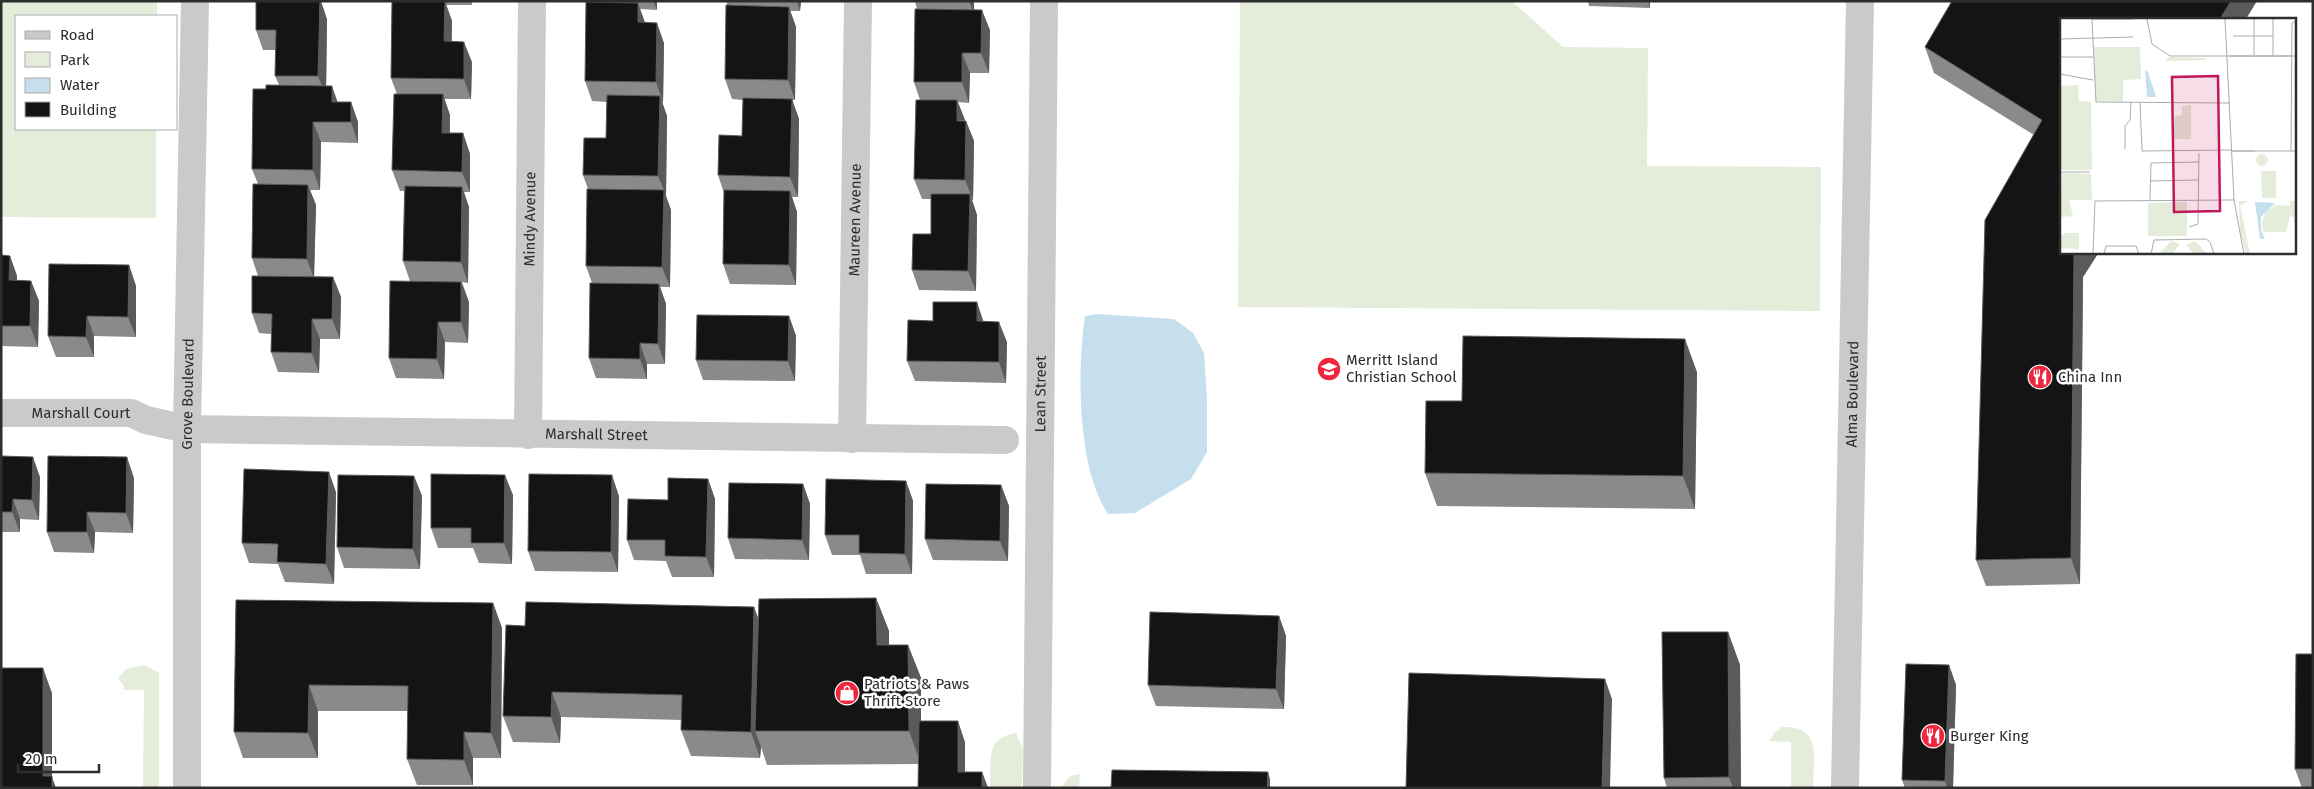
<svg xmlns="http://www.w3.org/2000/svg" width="2314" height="789" font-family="'Fira Sans',sans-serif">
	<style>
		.green { fill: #e4ecda }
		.water { fill: #c5dfed }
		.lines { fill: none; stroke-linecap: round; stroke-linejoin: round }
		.minor { stroke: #cacaca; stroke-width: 28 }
		.wall { fill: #8a8a8a }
		.shaded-wall { fill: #5a5a5a }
		.building { fill: #141414; stroke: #5a5a5a }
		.labels { text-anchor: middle; stroke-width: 5; stroke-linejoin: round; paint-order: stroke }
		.street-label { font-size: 15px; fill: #2d2d2d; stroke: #fff }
		.poi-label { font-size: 15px; fill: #2d2d2d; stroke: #fff; text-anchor: start }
		.inset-road { fill: none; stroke: #ababab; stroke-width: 1 }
		.view { fill: #c2185b; fill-opacity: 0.15; stroke: #c2185b; stroke-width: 2.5 }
		.inset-edge { fill: none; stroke: #2d2d2d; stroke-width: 2.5 }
	</style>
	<rect width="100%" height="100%" fill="#fff"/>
	<path class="green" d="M1 1H157V16H16V129H156V218L1 217Z
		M1240 1H1512L1563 47 1648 48 1647 166 1821 167 1820 311 1238 307Z
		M144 665 159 673V788H143L144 690H123L124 686 118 678 126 669Z
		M1782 727C1823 725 1813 758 1813 788H1791V742L1769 741 1774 733Z
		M1016 733 1023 749 1022 788H990C992 761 984 738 1016 733Z
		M1080 774 1079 788H1061L1070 776Z"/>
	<path class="water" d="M1098 314 1174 319 1193 333 1204 353 1207 398V452L1191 479 1135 513 1108 514C1077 468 1077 370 1085 316Z"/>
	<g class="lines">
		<g class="minor">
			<path id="s1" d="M1 413H131L146 420 187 429 1005 440"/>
			<path id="s2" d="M528 435 532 1"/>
			<path id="s3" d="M852 439 858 1"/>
			<path id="s4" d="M187 788V429L195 1"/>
			<path id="s5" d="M1037 788 1044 1"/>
			<path id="s6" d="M1845 788 1860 1"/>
		</g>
	</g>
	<path class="wall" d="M392 1H472V5H446L452 21V41L472 62 471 99H444L450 115V133H463L470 154V192H464L469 207 468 283 462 282 469 302 468 343 445 342 444 379 396 378 389 358 410 281 403 261 404 191H400L392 170 397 94 391 78Z
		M590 1H657V10L640 9 645 22 664 43 663 103 662 102 667 116 666 196 671 210 670 287H660L666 304 665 364H647V379L596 378 589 358 592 283 586 266 588 189 583 175 606 138 607 102 592 101 585 81Z
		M726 1H801L800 11H790L796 27 795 100H792L799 119 798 197H792L797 212 796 285 730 284 723 264 724 193 718 175 742 136 743 100 732 99 725 79 728 6Z
		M915 1H974V10L990 30 989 73H970L969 103 958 102 965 121H966L974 141 973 200H972L977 215 976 291 919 290 912 270 931 234V199H922L914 179 920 100 914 82 917 9Z
		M1588 1H1650V8L1589 6Z
		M2257 1 2062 252H2099L2083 277 2080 584 1986 586 1976 560 2034 135 1934 73 1925 47Z
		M327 19 326 86 338 102H351L358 122V143L321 142 320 190H310L316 205 314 277H333L341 297 340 339H320L319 373 278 372 271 352V334L259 333 252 313 258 276 252 258 258 184 252 169 266 89 279 85 275 76 276 50H263L256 30Z
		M1 255 10 256 17 276V280L31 281 39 301 38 347 1 346Z
		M129 265 136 286V337L94 336V357H56L48 336Z
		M789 316 796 336 795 381 703 380 696 360Z
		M984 322 1007 342 1006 383 915 381 907 361Z
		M1697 372 1695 509 1437 506 1425 473 1462 401Z
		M1 456 40 477 39 520 20 519V532H1Z
		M414 476 422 496 420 569 344 568 337 547Z
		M134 478 133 533 95 532 94 553 54 552 47 532Z
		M708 479 715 499 714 577H672L666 561 634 560 627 540 668 500Z
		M906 481 913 501 912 574H866L860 555H832L825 535Z
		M803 484 810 504 809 560 735 559 728 538Z
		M1001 485 1009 506 1008 561 933 560 925 539Z
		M336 492 334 584 285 582 278 564 249 563 242 543Z
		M513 495 512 564 479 563 473 548H438L431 528Z
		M619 496 618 572 535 571 528 551Z
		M876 598 889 631V645H908L921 678V721L965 742V772H982L988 788H918L919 764 767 765 761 747 760 758 691 756 681 730 682 720 561 717 560 743 513 742 503 716 525 626 758 618Z
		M236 600 493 603 502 628 501 758H473V785H417L407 759 408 711H318V758H243L234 732Z
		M1279 616 1286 636 1284 709 1156 706 1148 685Z
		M1728 632 1740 665 1741 788H1667L1664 778Z
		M2313 654V788H2302L2295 769Z
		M1949 665 1956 685 1953 788H1905L1902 780Z"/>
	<path class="shaded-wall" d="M320 1H321L327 19 326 97 318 76Z
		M445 1 452 21 451 61 444 41Z
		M653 1H657V10Z
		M797 1H801L800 11Z
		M969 1H974V14Z
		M1648 1H1650V8Z
		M2231 1H2257L2246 19H2220Z
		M638 3 645 23 638 22Z
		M789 7 796 27 795 100 788 80Z
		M982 10 990 30 989 73 981 53Z
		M657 23 664 43 663 103 656 82Z
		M464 42 472 62 471 99 464 79Z
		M962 53 970 73 969 103 962 82Z
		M332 86 339 106 332 102Z
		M443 94 450 115 449 153 442 133Z
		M660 96 667 116 666 196 671 210 670 287 662 267 664 190 658 176Z
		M792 99 799 119 798 197 790 177Z
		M957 100 965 120 957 121Z
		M351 102 358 122V143L351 122Z
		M966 121 974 141 973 200 965 180Z
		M313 122 321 142 320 190 313 170Z
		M463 133 470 154V192L462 172Z
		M308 185 316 205 314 279 307 259Z
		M462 187 469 207 468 283 461 262Z
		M790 191 797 212 796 285 789 265Z
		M970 194 977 215 976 291 968 271Z
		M2074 252H2099L2083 277 2080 584 2071 558Z
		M10 256 17 276 16 301 9 280Z
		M129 265 136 286V337L128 317Z
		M333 277 341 297 340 339 332 319Z
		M31 281 39 301 38 347 30 326Z
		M461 282 469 302 468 343 461 322Z
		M659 284 666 304 665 364 658 344Z
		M977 302 984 323 977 321Z
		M87 316 94 336V357L86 337Z
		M789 316 796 336 795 381 788 361Z
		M312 319 320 339 319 373 312 353Z
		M438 322 445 342 444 379 437 359Z
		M999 322 1007 342 1006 383 999 362Z
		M1685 339 1697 372 1695 509 1683 476Z
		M640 343 647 364V379L640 359Z
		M33 457 40 477 39 520 32 500Z
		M127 457 134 478 133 533 126 513Z
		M329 472 336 492 334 584 326 564Z
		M505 475 513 495 512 564 504 543Z
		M612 475 619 496 618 572 611 552Z
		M414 476 422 496 420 569 413 549Z
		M708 479 715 499 714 577 706 557Z
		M906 481 913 501 912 574 905 554Z
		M803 484 810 504 809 560 802 540Z
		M1001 485 1009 506 1008 561 1000 541Z
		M13 499 20 519V532L12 512Z
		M87 512 95 532 94 553 87 532Z
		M876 598 889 631V679L877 645Z
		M493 603 502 628 501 758 491 733Z
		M754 607 764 633 755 731 761 747 760 758 751 732Z
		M1279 616 1286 636 1284 709 1276 689Z
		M1728 632 1740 665 1741 788H1733L1729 777Z
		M908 645 921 678V764L909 731Z
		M1949 665 1956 685 1953 788H1947L1945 781Z
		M43 668 52 693V777L56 788H47L43 776Z
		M1605 679 1612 699 1610 788H1602Z
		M309 685 318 711V758L308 733Z
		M552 692 561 717 560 743 551 717Z
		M958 721 965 742V788L958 772Z
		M464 732 473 758V785L464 760Z
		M982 772 988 788H982Z
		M1268 772 1270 779V788H1267Z"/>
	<path class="building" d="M256 1H320L318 76H275L276 30H256Z
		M392 1H445L444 41 464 42V79L391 78Z
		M1952 1H2231L2220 19H2062V252H2074L2071 558 1976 560 1985 220 2042 120 1925 47Z
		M586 2 638 3V22L657 23 656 82 585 81Z
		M726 5 789 7 788 80 725 79Z
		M915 9 982 10 981 53H962V82H914Z
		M266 85 332 86V102H351V122H313V170L252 169 253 89H266Z
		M394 94H443L442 133H463L462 172 392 170Z
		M607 95 660 96 658 176 583 175 584 138H606Z
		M743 98 792 99 790 177 718 175 719 135 742 136Z
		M916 100H957V121H966L965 180 914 179Z
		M253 184 308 185 307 259 252 258Z
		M405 186 462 187 461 262 403 261Z
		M587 189 664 190 662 267 586 266Z
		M724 190 790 191 789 265 723 264Z
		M931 194H970L968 271 912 270 913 234H931Z
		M1 255 10 256 9 280 31 281 30 326H1Z
		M49 264 129 265 128 317 87 316 86 337 48 336Z
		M252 276 333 277 332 319H312V353L271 352 272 314 252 313Z
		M390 281 461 282V322H438L437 359 389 358Z
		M590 283 659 284 658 344 640 343V359L589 358Z
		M933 302H977V321L999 322V362L907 361 908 320 933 321Z
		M697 315 789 316 788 361 696 360Z
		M1463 336 1685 339 1683 476 1425 473 1426 401H1462Z
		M1 456 33 457 32 500 13 499 12 512H1Z
		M48 456 127 457 126 513 87 512V532H47Z
		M244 469 329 472 326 564 277 562 278 544 242 543Z
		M431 474 505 475 504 543H471V528H431Z
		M529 474 612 475 611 552 528 551Z
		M338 475 414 476 413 549 337 547Z
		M668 478 708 479 706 557 665 556V540H627L628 499 668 500Z
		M826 479 906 481 905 554 859 553V535H825Z
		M729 483 803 484 802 540 728 538Z
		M926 484 1001 485 1000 541 925 539Z
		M876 598 877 645H908L909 731H755L759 599Z
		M236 600 493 603 491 733 464 732V760L407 759 408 686 309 685 308 733 234 732Z
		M526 602 754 607 751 732 681 730 682 695 552 692 551 717 503 716 506 625 525 626Z
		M1150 612 1279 616 1276 689 1148 685Z
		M1662 632H1728L1729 777 1664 778Z
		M2296 654H2313V769H2295Z
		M1906 664 1949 665 1945 781 1902 780Z
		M1 668H43V776H52V788H1Z
		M1409 673 1605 679 1602 788H1406Z
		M919 721H958V772H982V788H918Z
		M1112 770 1268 772 1267 788H1111Z"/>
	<defs>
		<g id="school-disc" transform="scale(1.25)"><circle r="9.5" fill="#ee263e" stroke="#fff"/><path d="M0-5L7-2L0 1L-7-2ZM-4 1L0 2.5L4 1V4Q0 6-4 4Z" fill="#fff"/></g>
		<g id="restaurant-disc" transform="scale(1.25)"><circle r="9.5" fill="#ee263e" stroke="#fff"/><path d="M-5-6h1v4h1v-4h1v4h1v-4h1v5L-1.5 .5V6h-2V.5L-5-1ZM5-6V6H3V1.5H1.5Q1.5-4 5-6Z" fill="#fff"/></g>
		<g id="shop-disc" transform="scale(1.25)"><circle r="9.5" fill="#ee263e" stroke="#fff"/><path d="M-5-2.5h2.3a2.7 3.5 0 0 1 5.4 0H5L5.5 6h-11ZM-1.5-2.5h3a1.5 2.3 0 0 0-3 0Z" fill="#fff"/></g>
	</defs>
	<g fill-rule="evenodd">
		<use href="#school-disc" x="1329" y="369"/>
		<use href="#restaurant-disc" x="2040" y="377"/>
		<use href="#shop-disc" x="847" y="693"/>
		<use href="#restaurant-disc" x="1933" y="736"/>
	</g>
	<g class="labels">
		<g class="street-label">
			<text dy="5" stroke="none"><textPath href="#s2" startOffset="216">Mindy Avenue</textPath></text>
			<text dy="5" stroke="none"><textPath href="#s3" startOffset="219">Maureen Avenue</textPath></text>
			<text dy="5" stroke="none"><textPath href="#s4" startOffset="394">Grove Boulevard</textPath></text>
			<text dy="5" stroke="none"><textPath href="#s5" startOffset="394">Lean Street</textPath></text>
			<text dy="5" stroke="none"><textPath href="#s6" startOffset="394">Alma Boulevard</textPath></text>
			<text dy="5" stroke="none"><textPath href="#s1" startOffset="80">Marshall Court</textPath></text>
			<text dy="5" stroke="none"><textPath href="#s1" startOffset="598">Marshall Street</textPath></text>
		</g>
		<g class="poi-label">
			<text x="1346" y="365">Merritt Island<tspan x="1346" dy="17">Christian School</tspan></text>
			<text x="2058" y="382">China Inn</text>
			<text x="864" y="689">Patriots &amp; Paws<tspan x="864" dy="17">Thrift Store</tspan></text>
			<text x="1950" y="741">Burger King</text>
		</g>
	</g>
	<g transform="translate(2060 18)">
		<rect width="236" height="236" fill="#fff"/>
		<path d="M34 29H80L81 61 63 62V84L36 83ZM108 39 145 40 146 42 106 43ZM18 67 19 83 31 84 32 152H0V68ZM131 87V121H112L115 98 122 97V88ZM196 142a6 6 0 1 1 12 0a6 6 0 1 1-12 0ZM201 153H216V180H202ZM2 155 31 156 32 182H9L13 198 0 199ZM179 183H188L180 188 190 236H186L180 213ZM230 183H236V216L234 199 230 198 226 214H203L202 204 206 194 215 187 230 188ZM127 184V218H88V185ZM5 215H19V231L0 230V219ZM111 223 120 226 112 236H99ZM135 223 147 236H134L126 227Z" fill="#e4ecda"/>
		<path d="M85 52 88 54 96 79H87ZM195 184 215 185 201 199V213L205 221H200Z" fill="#c5dfed"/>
		<path class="inset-road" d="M32 1 36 84 170 85M32 1H73M87 1 92 26 110 38H237M165 1 174 182 184 236M213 1V38M173 18H213M0 21 73 19M194 37V1M169 38H231M0 39H33M0 56 33 62M80 84 82 133 171 132M65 131V108L70 102 71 84M172 133H237M172 133H195M231 133 232 5 237 3M0 154H30M91 163 139 162M90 182 91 145 139 144M129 209 138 206 139 135M33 236 35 183 174 182M44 236 46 228H76L79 236M91 236 94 222 146 221 150 224 154 236"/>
		<path class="view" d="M158 58 160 193 114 194 112 59Z"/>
		<rect width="236" height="236" class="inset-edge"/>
	</g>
	<rect width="2314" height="789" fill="none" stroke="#2d2d2d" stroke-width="5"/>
	<rect x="15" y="15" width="162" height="115" fill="#ffffff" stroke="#ababab"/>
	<rect x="25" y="31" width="25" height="8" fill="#cacaca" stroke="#ababab"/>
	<text x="60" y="40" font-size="15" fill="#2d2d2d">Road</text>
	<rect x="25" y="52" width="25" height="15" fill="#e4ecda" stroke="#ababab"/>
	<text x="60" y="65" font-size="15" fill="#2d2d2d">Park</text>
	<rect x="25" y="78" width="25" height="15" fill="#c5dfed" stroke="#ababab"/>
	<text x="60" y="90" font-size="15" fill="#2d2d2d">Water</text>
	<rect x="25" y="102" width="25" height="15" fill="#141414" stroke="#ababab"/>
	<text x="60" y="115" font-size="15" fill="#2d2d2d">Building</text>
	<path d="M18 764v8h81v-8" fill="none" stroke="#2d2d2d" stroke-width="2.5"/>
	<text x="25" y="764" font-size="15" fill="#2d2d2d" stroke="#ffffff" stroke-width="4" paint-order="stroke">20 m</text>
</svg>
